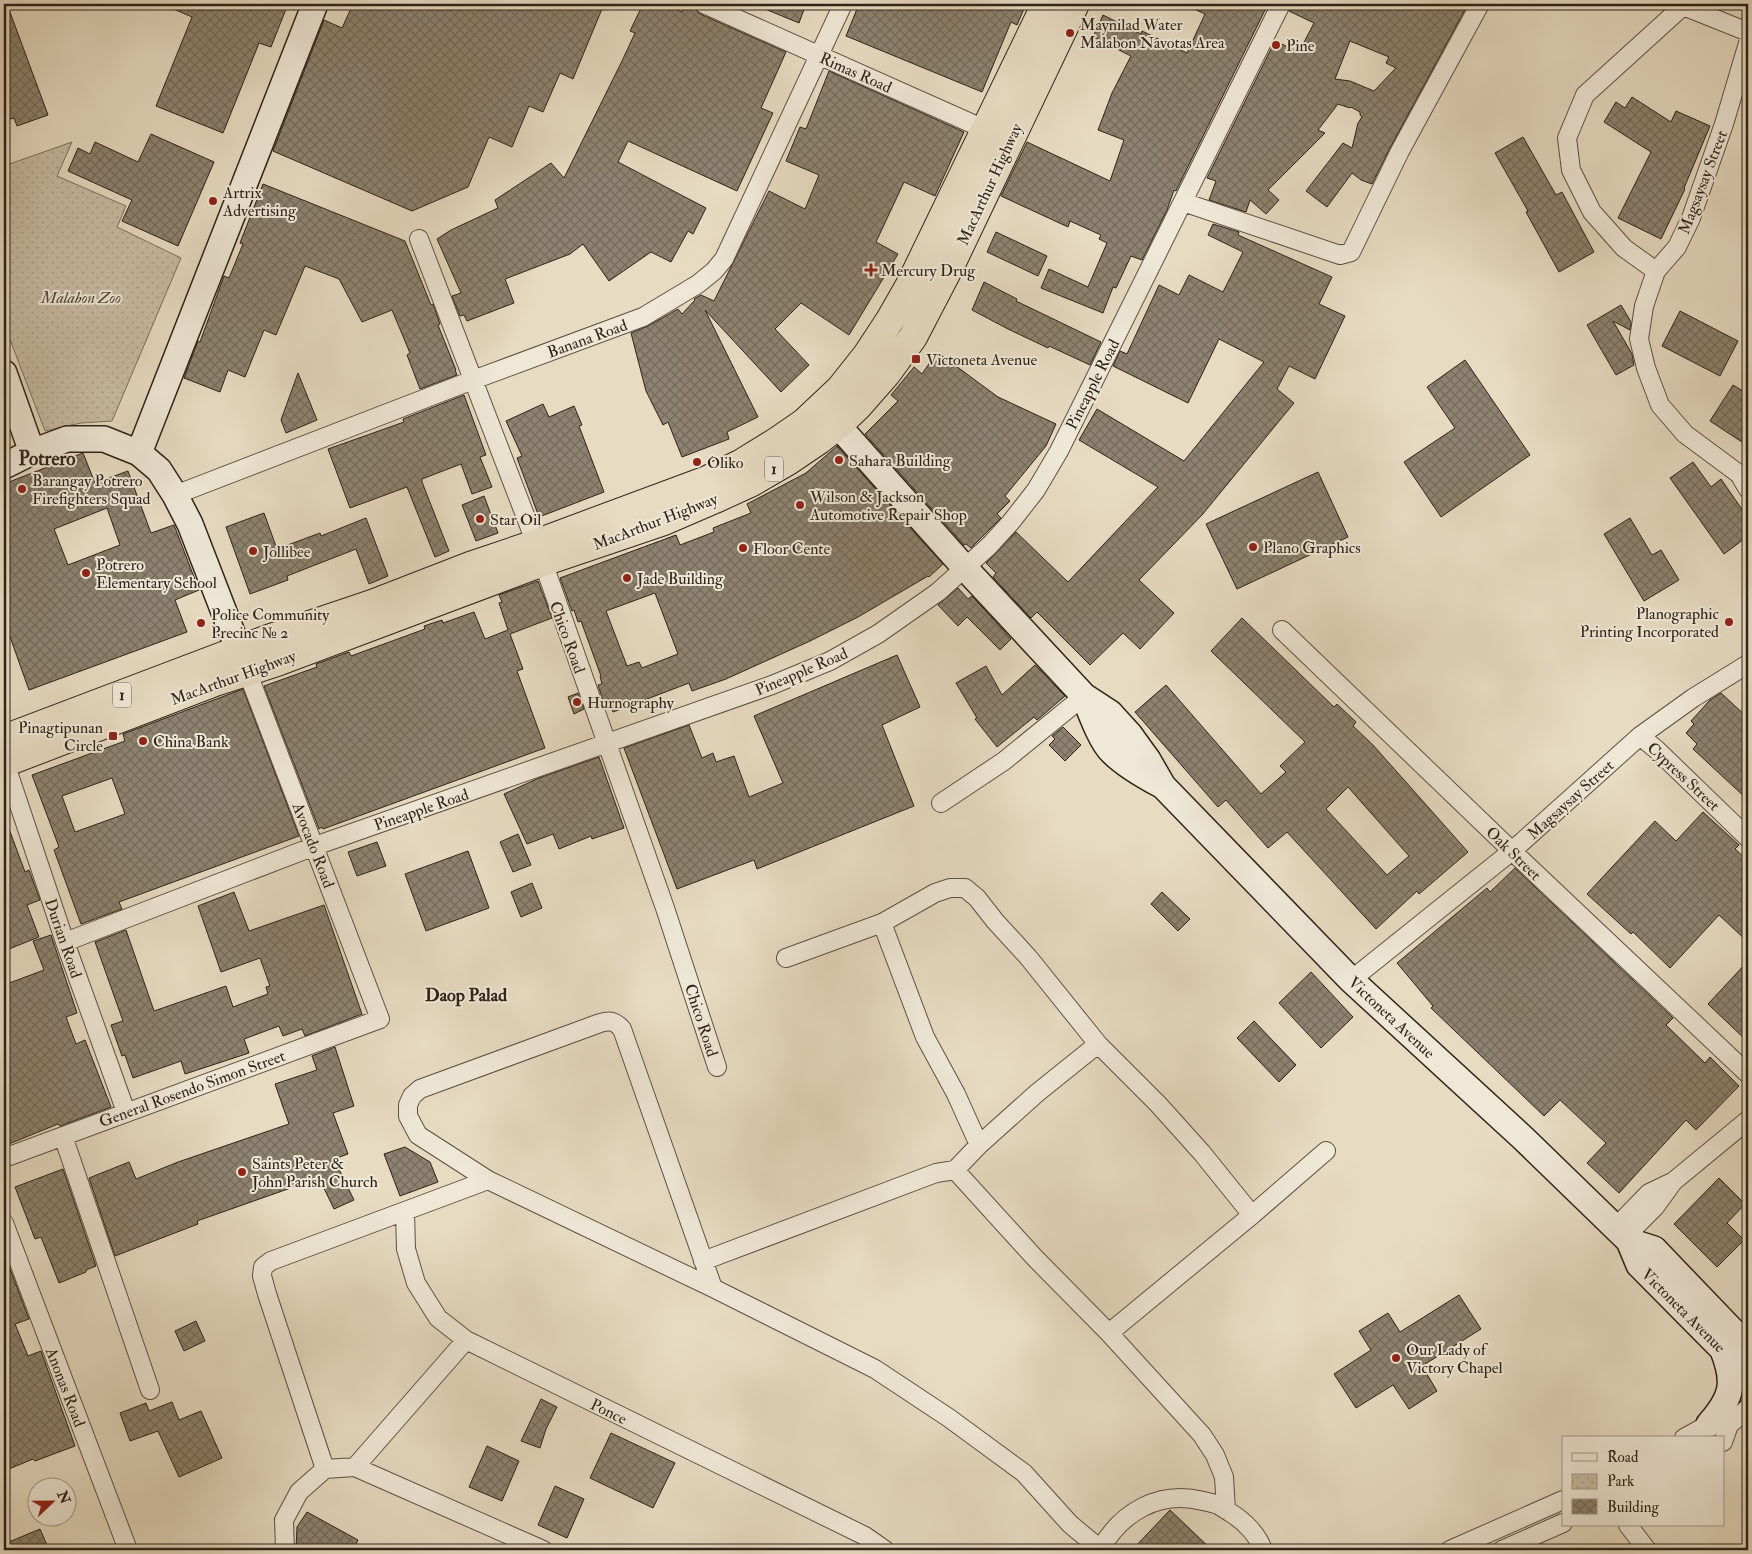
<svg xmlns="http://www.w3.org/2000/svg" width="1752" height="1554" font-family="'IM FELL Double Pica',serif">
	<style>
		.park { fill: url(#park-dots); stroke: #7b705e }
		.building { fill: url(#building-cross-hatch); stroke: #2e2318; fill-rule: evenodd }
		.lines { fill: none; stroke-linecap: round; stroke-linejoin: round }
		.street-casing { stroke: #5c5142; stroke-width: 20 }
		.secondary-casing { stroke: #2e2318; stroke-width: 28 }
		.highway-casing { stroke: #2e2318; stroke-width: 30 }
		.street { stroke: #efe8d7; stroke-width: 18 }
		.secondary { stroke: #efe8d7; stroke-width: 25 }
		.highway { stroke: #e7dbc2; stroke-width: 28 }
		.poi-dot { fill: #8f2418; stroke: #efe8d7; stroke-width: 2 }
		.labels { text-anchor: middle; stroke-width: 4; stroke-linejoin: round; paint-order: stroke }
		.shield { fill: #efe8d7; stroke: #685e51; stroke-width: 1 }
		.shield-label { font-size: 15px; font-weight: bold; fill: #2e2318 }
		.poi-label { font-size: 16px; fill: #2e2318; stroke: #efe8d7; text-anchor: start }
		.street-label { font-size: 16px; fill: #2e2318; stroke: #efe8d7 }
		.park-label { font-size: 16px; font-style: italic; fill: #54493b; stroke: #efe8d7 }
		.neighbourhood-label { font-size: 18px; font-weight: bold; fill: #2e2318; stroke: #efe8d7 }
		.quarter-label { font-size: 19px; font-weight: bold; fill: #2e2318; stroke: #efe8d7 }
	</style>
	<defs>
		<pattern id="park-dots" width="8" height="8" patternUnits="userSpaceOnUse" patternTransform="scale(1.25)"><rect width="8" height="8" fill="#c8bca5"/><path d="M2 2h.1M6 6h.1" fill="none" stroke="#aca18d" stroke-width="1.8" stroke-linecap="round"/></pattern>
		<pattern id="building-cross-hatch" width="8" height="8" patternUnits="userSpaceOnUse" patternTransform="scale(1.25)"><rect width="8" height="8" fill="#8e8370"/><path d="M0 0l8 8M0 8l8-8" fill="none" stroke="#746b5b"/></pattern>
	</defs>
	<rect width="100%" height="100%" fill="#e7dbc2"/>
	<filter id="stains"><feTurbulence type="fractalNoise" baseFrequency=".004" numOctaves="4"/><feColorMatrix values="0 0 0 0 .2 0 0 0 0 .09 0 0 0 0 .02 0 0 0 .5 -.17"/></filter>
	<radialGradient id="worn" r=".72"><stop offset=".6" stop-color="#630" stop-opacity="0"/><stop offset="1" stop-color="#630" stop-opacity=".3"/></radialGradient>
	<path class="park" d="M72 142 57 176 126 206 117 227 181 258 112 421 81 423 45 431 4 324V166Z"/>
	<path class="building" d="M4 4H7L48 115 17 126 14 118 4 121Z
		M162 4H288L271 47 259 43 223 133 156 106 192 17Z
		M353 4H604L573 79 560 73 543 112 529 106 512 147 489 137 468 187 412 211 273 151 324 20 342 28Z
		M643 4H665L682 12 686 4 694 8 700 14 786 52 761 108 773 113 737 191 628 141 618 162 706 208 693 234 688 231 671 262 651 252 609 281 583 244 570 254 505 279 514 303 467 321 464 315 460 316 452 296 461 293 437 239 451 230 498 208 495 200 551 163 564 178 622 61 635 33 630 31Z
		M753 4H806L799 23Z
		M859 4H1026L1017 25 1011 22 982 92 846 36Z
		M1183 4H1268L1176 191 1174 190 1167 210 1142 260 1131 256 1116 288 1113 287 1103 313 1041 288 1049 269 1088 287 1107 243 1099 239 1101 235 1070 221 1068 227 1001 196 1027 142 1110 181 1124 140 1098 130 1112 93 1131 56 1093 37 1103 15 1141 34 1142 31 1187 53 1205 14Z
		M1292 4H1468L1391 146 1372 184 1361 180 1352 173 1327 207 1306 191 1343 143 1352 148 1358 123 1362 117 1360 115V112L1351 107 1350 108 1338 104 1318 130 1325 133 1268 190 1279 200 1266 214 1250 200 1246 212 1209 200 1216 181 1207 178 1275 41 1299 52 1314 23 1289 11ZM1350 41 1389 57 1386 63 1396 68 1374 91 1350 81 1335 79Z
		M829 71 964 132 935 196 904 182 876 242 898 254 849 335 801 303 775 329 809 365 781 392 705 310 758 417 727 432 729 439 682 457 668 422 663 425 646 391 631 333 648 326 678 309 682 314 695 300 694 299 701 295 714 301 769 191 805 209 819 175 786 161 800 127 806 129Z
		M1632 97 1671 122 1676 111 1710 126 1684 188 1685 189 1661 239 1618 218 1651 152 1604 122 1616 102 1625 108Z
		M151 134 214 162 178 246 122 221 132 200 68 171 78 148 90 154 95 142 138 162Z
		M1523 137 1556 195 1562 192 1594 252 1559 272 1526 212 1528 211 1495 153Z
		M263 184 405 241 431 305 433 304 440 324 438 325 456 370H455L457 375 420 389 407 355 410 353 392 310 362 322 339 279 305 266 276 335 264 330 245 377 228 370 220 392 184 378 198 341 200 342 224 276 229 278 243 244 240 243Z
		M1213 224 1239 232 1238 235 1332 277 1319 304 1345 316 1315 379 1289 366 1277 389 1294 403 1202 515 1139 580 1174 613 1140 649 1123 633 1090 665 1037 612 1031 618 993 577 996 573 986 563 1016 532 1068 582 1158 487 1079 440 1097 409 1184 461 1264 362 1219 339 1188 403 1113 366 1120 351 1127 354 1159 285 1179 295 1189 275 1223 292 1243 252 1208 235Z
		M996 232 1047 256 1038 276 987 252Z
		M984 282 1017 299 1016 301 1101 342 1090 365 1049 346 1048 348 1008 329 972 310Z
		M1621 305 1631 322 1630 330 1613 321 1632 354 1634 365 1616 375 1587 325Z
		M1680 311 1738 341 1720 376 1662 346Z
		M937 352 998 397 1056 424 1046 446 1005 496 1010 501 997 514 1001 518 971 548 966 544 964 545 865 434 898 401 891 395 914 367 922 374Z
		M1465 360 1530 455 1441 517 1404 462 1455 428 1427 387Z
		M298 373 317 420 286 433 281 420Z
		M1733 385 1748 394V446L1710 421Z
		M464 395 486 455 480 457 492 487 472 494 461 464 422 479V482L449 551 435 557 407 487 350 508 328 449 404 422 403 419Z
		M543 404 549 417 574 406 582 425 579 426 604 492 539 517 517 458 522 456 506 421Z
		M837 446 943 564 929 577 928 576 858 617 810 641 726 679 692 691 689 683 613 712 608 699 603 701 598 685 602 684 600 676H601L581 621 578 622 574 610 572 611 560 578 676 535 680 545 714 532 713 528 751 513 747 504 806 473ZM655 593 678 654 642 668 639 662 627 666 606 611Z
		M83 453 95 483 128 471 151 533 174 525 199 590 175 600 187 632 29 690 4 620V484ZM107 508 120 545 68 565 54 529Z
		M1693 462 1711 487 1721 479 1748 518V536L1724 554 1670 478Z
		M1318 472 1348 537 1237 589 1206 524Z
		M484 496 498 533 476 541 462 505Z
		M264 513 277 549 320 533 321 536 366 518 388 576 369 584 356 549 287 576 288 580 250 594 226 527Z
		M1630 518 1652 555 1661 550 1679 580 1644 601 1604 534Z
		M538 581 552 618 510 634 523 669 517 671 545 748 323 829 322 827 319 829 264 686 317 667 316 664 349 652 351 656 425 629 424 626 442 620 443 623 474 612 485 639 508 630 499 603 502 602 499 595Z
		M958 588 968 599 972 596 1011 639 1000 650 967 617 958 626 938 605Z
		M1242 618 1334 707 1337 704 1356 722 1353 726 1373 745 1468 852 1419 894 1417 891 1376 929 1287 832 1268 848 1226 800 1218 807 1135 712 1166 685 1261 794 1286 772 1280 766 1305 742 1211 651ZM1348 787 1409 856 1387 875 1326 809Z
		M897 655 920 707 882 725 914 806 757 869 754 860 677 889 624 748 689 725 702 758 713 753 716 762 734 756 749 797 783 783 754 716Z
		M1035 665 1065 696 1037 720 1034 717 997 747 975 719 977 718 956 683 986 666 1002 695Z
		M243 689 299 836 119 902 122 909 81 924 54 850 59 847 32 775 125 741 123 734ZM112 778 125 814 75 832 62 796Z
		M578 693 584 709 574 714 568 697Z
		M1721 693 1748 718V800L1693 749 1697 744 1686 733 1694 724 1691 721 1710 700Z
		M1063 727 1081 745 1065 761 1049 745 1055 739 1052 736Z
		M599 757 624 828 592 839 591 836 559 849 553 834 527 844 504 794 539 778Z
		M1703 812 1739 845 1735 849 1748 861V942L1719 915 1670 968 1633 932 1631 934 1587 894 1655 821 1676 841Z
		M4 818H5L25 872 29 870 40 900 27 905 39 937 4 951Z
		M518 834 531 865 513 872 500 842Z
		M377 842 386 866 357 876 348 852Z
		M468 851 489 908 426 931 405 874Z
		M1515 868 1673 1018 1666 1025 1705 1063 1710 1057 1739 1086 1696 1130 1686 1120 1619 1193 1587 1163 1606 1143 1560 1100 1544 1116 1431 1008 1433 1006 1397 963 1487 888 1490 892Z
		M532 883 542 908 521 917 511 892Z
		M234 892 249 931 324 905 362 1014 305 1036 302 1029 283 1036 279 1026 244 1039 249 1053 185 1074 181 1061 133 1078 125 1055 122 1056 111 1025 123 1021 95 942 126 930 154 1011 226 986 233 1007 268 994 266 987 270 986 260 958 221 972 198 906Z
		M1162 892 1190 919 1178 931 1151 904Z
		M51 935 77 1013 66 1017 76 1044 85 1040 111 1107 60 1126 58 1124 4 1146V985L44 970 33 941Z
		M1748 961V1042L1708 1004Z
		M1311 972 1353 1017 1321 1048 1279 1003Z
		M1254 1021 1296 1065 1279 1082 1237 1038Z
		M335 1047 354 1106 333 1113 348 1154 334 1159 354 1200 334 1209 319 1178 197 1221 198 1224 115 1256 89 1178 129 1162 136 1179 178 1162 289 1124 275 1084 317 1070 312 1056Z
		M405 1147 430 1162 438 1182 400 1196 384 1154Z
		M63 1169 96 1266 86 1270V1272L59 1283 41 1237 35 1239 15 1187Z
		M1719 1178 1745 1204 1727 1223 1744 1240 1717 1267 1674 1224Z
		M4 1253 29 1319 15 1324 28 1356 41 1351 75 1446 35 1461 33 1459 4 1471V1432L10 1430 4 1415Z
		M1459 1295 1481 1329 1422 1366 1437 1391 1409 1409 1393 1385 1356 1408 1334 1374 1371 1350 1359 1331 1388 1313 1400 1332Z
		M196 1321 205 1341 184 1351 175 1331Z
		M541 1399 557 1407 546 1429 540 1448 521 1441Z
		M172 1402 179 1420 201 1411 222 1458 179 1477 158 1431 130 1441 120 1413 146 1403 149 1411Z
		M611 1433 675 1463 653 1508 590 1478Z
		M487 1446 519 1461 502 1501 469 1487Z
		M555 1486 584 1499 567 1538 538 1525Z
		M1170 1510 1212 1550H1132Z
		M307 1512 358 1540 353 1550H296L297 1527Z
		M40 1529 49 1550H4V1544Z"/>
	<g class="lines">
		<g class="street-casing">
			<path id="street" d="M704 4 993 133
				M1680 4 1683 6 1748 32
				M1748 43 1724 124 1691 218 1677 247 1656 271 1644 306 1639 339 1646 368 1660 405 1685 434 1739 474 1748 489
				M1183 202 1340 255 1351 252 1400 151 1480 4
				M419 239 543 562 665 908 717 1067
				M1656 271 1624 248 1592 212 1571 170 1567 138 1585 95 1683 6
				M175 495 473 380 643 317 698 284 714 271 724 259 843 4
				M1282 630 1512 851 1748 1074
				M1640 736 1657 750 1748 838
				M5 763 65 942 126 1112
				M941 803 1004 761 1084 696
				M882 923 925 1037 956 1094 979 1145
				M65 942 315 846 772 685 830 661 878 634 938 592 989 546 1011 522 1036 490 1059 451 1281 4
				M786 958 882 923 935 893 950 888H965L977 898 995 921 1028 957 1098 1044 1158 1104 1202 1153 1252 1215
				M1351 980 1512 851 1640 736 1693 698 1748 664
				M1098 1044 1037 1093 979 1145 955 1170 1035 1258 1109 1333 1202 1435 1215 1455 1224 1477 1226 1510
				M63 1136 150 1390
				M4 1158 380 1019 247 671
				M405 1212 406 1249 416 1283 438 1318 466 1340 865 1536 885 1550
				M4 1223 128 1550
				M1615 1228 1649 1193 1674 1181 1748 1120
				M1625 1237 1655 1207 1673 1182
				M703 1261 936 1173 955 1170
				M713 1288 622 1029C615 1021 610 1020 600 1023L420 1089 412 1096 408 1105V1116L418 1135 488 1180 713 1288 875 1369 949 1418 1024 1473 1070 1524 1100 1549
				M1109 1333 1252 1215 1326 1151
				M1684 1438 1709 1424 1729 1425
				M1723 1442 1729 1425 1748 1408
				M355 1467 466 1340
				M325 1469 267 1294 262 1276 263 1267 271 1261 488 1180
				M325 1469 355 1467 543 1550
				M1628 1525 1647 1550
				M285 1550 284 1520 299 1492 325 1469
				M1100 1550C1121 1512 1159 1490 1203 1501 1207 1502 1213 1503 1218 1505 1222 1507 1226 1510 1231 1513 1244 1521 1258 1535 1263 1550
				M1450 1550 1563 1500
				M1502 1550 1563 1523"/>
		</g>
		<g class="secondary-casing">
			<path id="secondary" d="M4 373 32 452
				M825 411 965 568 1084 696 1110 713 1130 735 1148 760 1163 786 1351 980 1524 1139 1625 1237 1629 1241 1639 1265 1748 1375
				M139 453 315 4
				M4 466 32 452 67 439H104L139 453 159 470 175 495 190 524 246 669
				M1084 696C1090 711 1101 742 1112 752 1126 766 1144 776 1161 785
				M1629 1241 1654 1249 1748 1347
				M1709 1424C1733 1397 1736 1382 1722 1348"/>
		</g>
		<g class="highway-casing">
			<path id="highway" d="M4 739 268 639 372 604 470 566 535 544 707 480 742 463 776 442 805 422 840 389 867 355 890 320 910 285 1046 4
				M4 763 215 682 277 662 543 562 664 521 715 499 752 482 788 461 819 440 838 425 858 406 887 373 913 337 952 262 1075 4"/>
		</g>
		<use href="#street" class="street"/>
		<use href="#secondary" class="secondary"/>
		<use href="#highway" class="highway"/>
	</g>
	<g class="poi-dot">
		<circle cx="1070" cy="33" r="5"/>
		<circle cx="1276" cy="45" r="5"/>
		<circle cx="213" cy="201" r="5"/>
		<path d="M868.5 262.5h5v5h5v5h-5v5h-5v-5h-5v-5h5z"/>
		<rect x="911" y="354" width="10" height="10" rx="2.5"/>
		<circle cx="839" cy="460" r="5"/>
		<circle cx="697" cy="462" r="5"/>
		<circle cx="22" cy="489" r="5"/>
		<circle cx="800" cy="505" r="5"/>
		<circle cx="480" cy="519" r="5"/>
		<circle cx="1253" cy="547" r="5"/>
		<circle cx="743" cy="548" r="5"/>
		<circle cx="253" cy="551" r="5"/>
		<circle cx="86" cy="573" r="5"/>
		<circle cx="627" cy="578" r="5"/>
		<circle cx="1729" cy="622" r="5"/>
		<circle cx="201" cy="623" r="5"/>
		<circle cx="577" cy="702" r="5"/>
		<rect x="108" y="731" width="10" height="10" rx="2.5"/>
		<circle cx="143" cy="741" r="5"/>
		<circle cx="242" cy="1172" r="5"/>
		<circle cx="1396" cy="1358" r="5"/>
	</g>
	<g class="labels">
		<g class="shield">
			<rect x="765" y="456.5" width="18" height="25" rx="4"/>
			<rect x="113" y="682.5" width="18" height="25" rx="4"/>
		</g>
		<g class="shield-label">
			<text x="774" y="474">1</text>
			<text x="122" y="700">1</text>
		</g>
		<g class="poi-label">
			<text x="1080" y="30">Maynilad Water<tspan x="1080" dy="18">Malabon Navotas Area</tspan></text>
			<text x="1286" y="51">Pine</text>
			<text x="223" y="198">Artrix<tspan x="223" dy="18">Advertising</tspan></text>
			<text x="881" y="276">Mercury Drug</text>
			<text x="926" y="365">Victoneta Avenue</text>
			<text x="849" y="466">Sahara Building</text>
			<text x="707" y="468">Oliko</text>
			<text x="32" y="486">Barangay Potrero<tspan x="32" dy="18">Firefighters Squad</tspan></text>
			<text x="810" y="502">Wilson &amp; Jackson<tspan x="810" dy="18">Automotive Repair Shop</tspan></text>
			<text x="490" y="525">Star Oil</text>
			<text x="1263" y="553">Plano Graphics</text>
			<text x="753" y="554">Floor Cente</text>
			<text x="263" y="557">Jollibee</text>
			<text x="96" y="570">Potrero<tspan x="96" dy="18">Elementary School</tspan></text>
			<text x="637" y="584">Jade Building</text>
			<text x="1719" y="619" text-anchor="end">Planographic<tspan x="1719" dy="18">Printing Incorporated</tspan></text>
			<text x="211" y="620">Police Community<tspan x="211" dy="18">Precinc № 2</tspan></text>
			<text x="587" y="708">Hurnography</text>
			<text x="103" y="733" text-anchor="end">Pinagtipunan<tspan x="103" dy="18">Circle</tspan></text>
			<text x="153" y="747">China Bank</text>
			<text x="252" y="1169">Saints Peter &amp;<tspan x="252" dy="18">John Parish Church</tspan></text>
			<text x="1406" y="1355">Our Lady of<tspan x="1406" dy="18">Victory Chapel</tspan></text>
		</g>
		<g class="street-label">
			<text transform="translate(856 72) rotate(24)" y="6">Rimas Road</text>
			<text transform="translate(1702 182) rotate(-69)" y="6">Magsaysay Street</text>
			<text transform="translate(989 184) rotate(-65)" y="6">MacArthur Highway</text>
			<text transform="translate(587 338) rotate(-20)" y="6">Banana Road</text>
			<text transform="translate(1092 384) rotate(-63)" y="6">Pineapple Road</text>
			<text transform="translate(655 521) rotate(-21)" y="6">MacArthur Highway</text>
			<text transform="translate(568 637) rotate(70)" y="6">Chico Road</text>
			<text transform="translate(801 671) rotate(-23)" y="6">Pineapple Road</text>
			<text transform="translate(233 677) rotate(-20)" y="6">MacArthur Highway</text>
			<text transform="translate(1684 776) rotate(43)" y="6">Cypress Street</text>
			<text transform="translate(1570 799) rotate(-42)" y="6">Magsaysay Street</text>
			<text transform="translate(421 809) rotate(-19)" y="6">Pineapple Road</text>
			<text transform="translate(314 845) rotate(69)" y="6">Avocado Road</text>
			<text transform="translate(1514 853) rotate(44)" y="6">Oak Street</text>
			<text transform="translate(64 938) rotate(71)" y="6">Durian Road</text>
			<text transform="translate(1392 1017) rotate(43)" y="6">Victoneta Avenue</text>
			<text transform="translate(702 1020) rotate(72)" y="6">Chico Road</text>
			<text transform="translate(192 1088) rotate(-20)" y="6">General Rosendo Simon Street</text>
			<text transform="translate(1684 1310) rotate(45)" y="6">Victoneta Avenue</text>
			<text transform="translate(66 1387) rotate(69)" y="6">Anonas Road</text>
			<text transform="translate(609 1411) rotate(26)" y="6">Ponce</text>
		</g>
		<g class="park-label">
			<text x="81" y="303">Malabon Zoo</text>
		</g>
		<g class="neighbourhood-label">
			<text x="466" y="1001">Daop Palad</text>
		</g>
		<g class="quarter-label">
			<text x="47" y="465">Potrero</text>
		</g>
	</g>
	<rect width="1752" height="1554" fill="none" stroke="#e7dbc2" stroke-width="20"/>
	<rect x="5" y="5" width="1742" height="1544" fill="none" stroke="#2e2318" stroke-width="2.5"/>
	<rect x="10" y="10" width="1732" height="1534" fill="none" stroke="#2e2318"/>
	<rect x="1562" y="1436" width="162" height="90" fill="#efe8d7" stroke="#a2998b"/>
	<rect x="1572" y="1453" width="25" height="8" fill="#efe8d7" stroke="#a2998b"/>
	<text x="1607" y="1462" font-size="15" fill="#2e2318">Road</text>
	<rect x="1572" y="1474" width="25" height="15" fill="url(#park-dots)" stroke="#a2998b"/>
	<text x="1607" y="1486" font-size="15" fill="#2e2318">Park</text>
	<rect x="1572" y="1499" width="25" height="15" fill="url(#building-cross-hatch)" stroke="#a2998b"/>
	<text x="1607" y="1512" font-size="15" fill="#2e2318">Building</text>
	<g transform="translate(52 1502) rotate(68)"><circle r="24" fill="#efe8d7" stroke="#a2998b"/>
	<path d="M0-4L9 19L0 12L-9 19Z" fill="#8f2418"/>
	<text y="-8" font-size="14" font-weight="bold" text-anchor="middle" fill="#2e2318">N</text>
	</g>
	<rect width="100%" height="100%" filter="url(#stains)"/>
	<rect width="100%" height="100%" fill="url(#worn)"/>
</svg>
